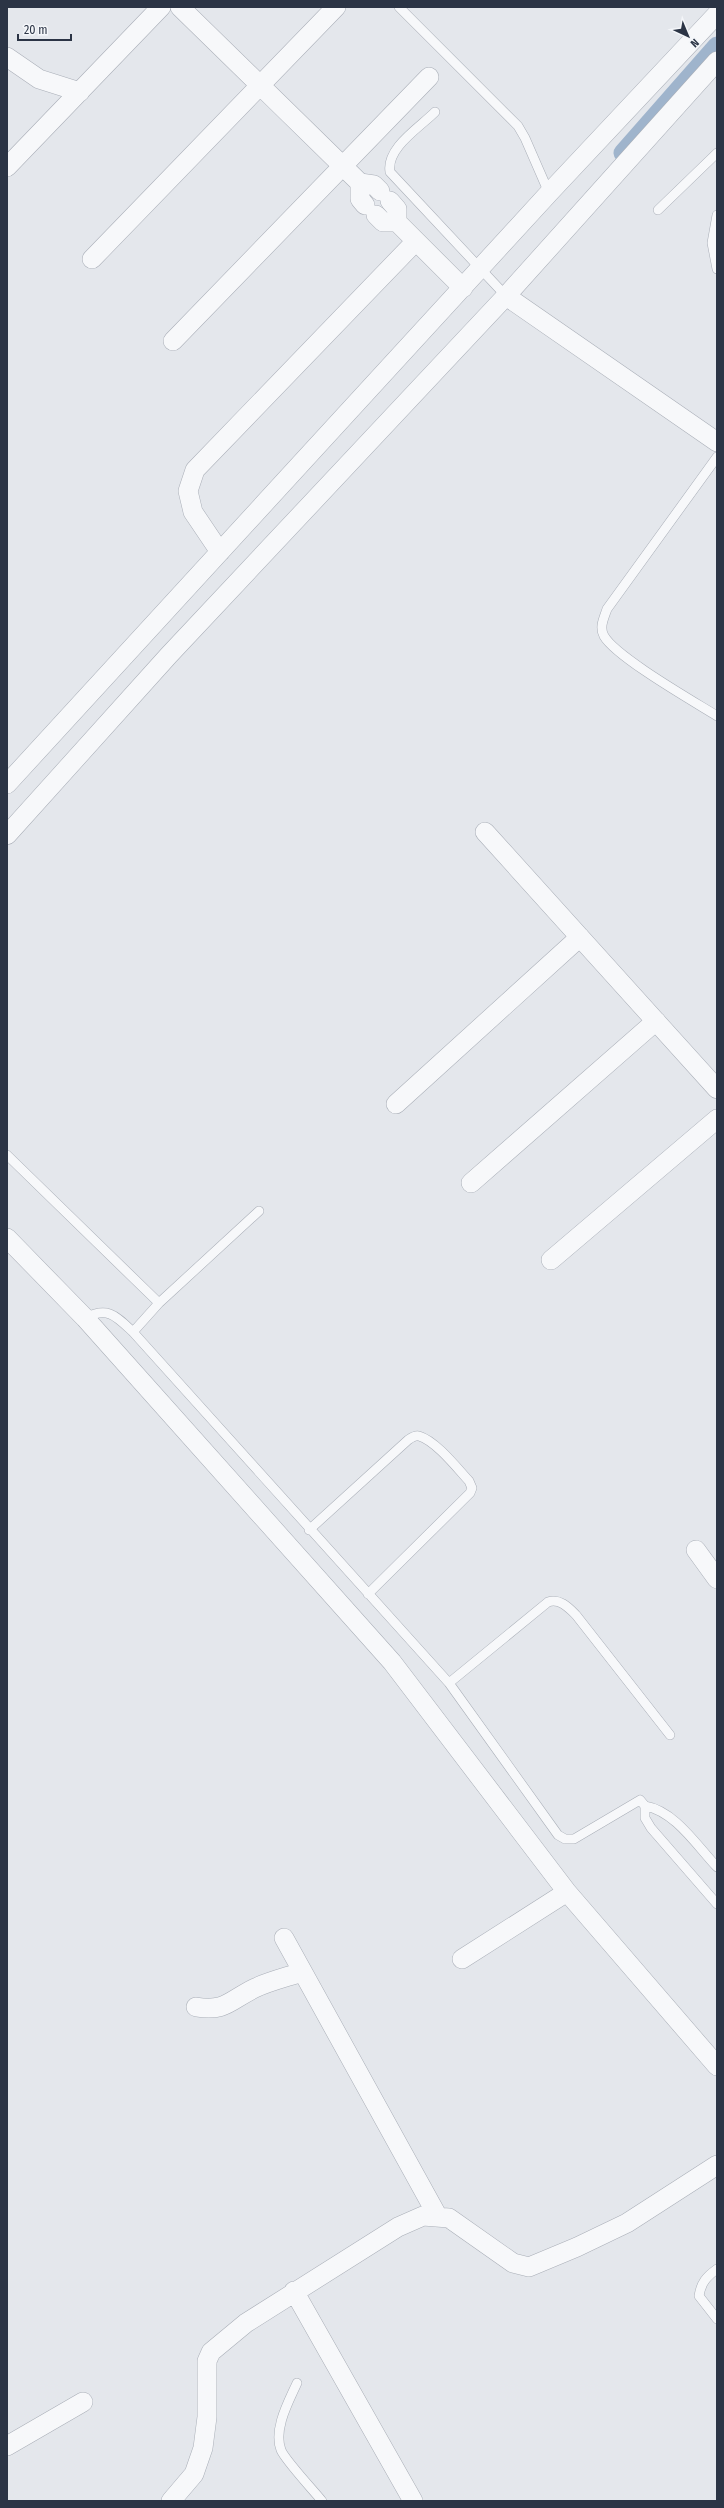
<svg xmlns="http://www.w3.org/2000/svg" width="724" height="2508" font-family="'Fira Sans Condensed',sans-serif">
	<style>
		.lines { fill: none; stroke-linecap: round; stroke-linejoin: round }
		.canal { stroke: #9fb4cc; stroke-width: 19 }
		.service-casing { stroke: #a9aeb7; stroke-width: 10 }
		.minor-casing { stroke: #a9aeb7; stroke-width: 20 }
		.service { stroke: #f7f8fa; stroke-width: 9 }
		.minor { stroke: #f7f8fa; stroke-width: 19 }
	</style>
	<rect width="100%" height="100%" fill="#e4e7ec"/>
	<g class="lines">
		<path class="canal" d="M623 153 717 46"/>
		<g class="service-casing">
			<path id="service" d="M399 7 518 126 525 138 549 193
				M435 112C419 128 386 148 390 172L506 296
				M658 210 717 153
				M717 215 712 243 717 269
				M717 457 607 609C604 618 599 627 604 636 616 657 693 701 717 716
				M7 1155 159 1303 133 1332
				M159 1303 259 1211
				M85 1318C108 1306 116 1316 133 1332L449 1683 548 1602C560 1598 569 1608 576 1615L670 1735
				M309 1530 408 1440C411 1438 415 1435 419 1436 436 1441 457 1468 469 1481L472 1488 470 1493 368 1594
				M449 1683 558 1835 565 1839H574L640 1800 645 1806V1818L651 1828 717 1904
				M645 1806C675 1811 697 1846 717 1867
				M717 2269C706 2277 701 2283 699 2296L717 2319
				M297 2383C289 2401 273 2429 281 2450 285 2460 314 2491 322 2501"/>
		</g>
		<g class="minor-casing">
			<path id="minor" d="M180 7 360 183 374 185 380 191
				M7 57 39 79 80 92
				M7 167 161 7
				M360 183V199L365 205
				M390 201 397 209V222
				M376 215 383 222H397L463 288
				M92 259 336 7
				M506 296 717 442
				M173 341 429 77
				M220 552 193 512 188 491 195 470 416 241
				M7 784 549 193 717 14
				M485 832 717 1089
				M7 835 169 655 506 296 717 61
				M396 1104 580 937
				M471 1183 656 1021
				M7 1238 85 1318 392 1662 567 1892 717 2066
				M551 1260 717 1119
				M696 1550 717 1579
				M284 1938 437 2215
				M462 1959 567 1892
				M196 2007C226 2012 230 2000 255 1988 270 1981 287 1977 302 1972
				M294 2291 413 2501
				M7 2446 83 2402
				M171 2501 194 2474 203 2448 207 2417V2361L211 2352 246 2323 398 2227 423 2216 449 2218 513 2263 529 2267 577 2247 627 2223 717 2165"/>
		</g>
		<use href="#service" class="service"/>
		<use href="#minor" class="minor"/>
	</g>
	<rect width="724" height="2508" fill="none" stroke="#2b3445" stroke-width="16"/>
	<g transform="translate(688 36) rotate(136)" stroke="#f4f6f9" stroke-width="3" paint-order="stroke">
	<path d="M0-3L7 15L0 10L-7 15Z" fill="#2b3445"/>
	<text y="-6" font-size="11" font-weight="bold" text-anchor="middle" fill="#2b3445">N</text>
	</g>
	<path d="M18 34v6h53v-6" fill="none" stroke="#2b3445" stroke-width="2"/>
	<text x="24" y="34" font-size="12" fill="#2b3445" stroke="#f4f6f9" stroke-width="3" paint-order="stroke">20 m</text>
</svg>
